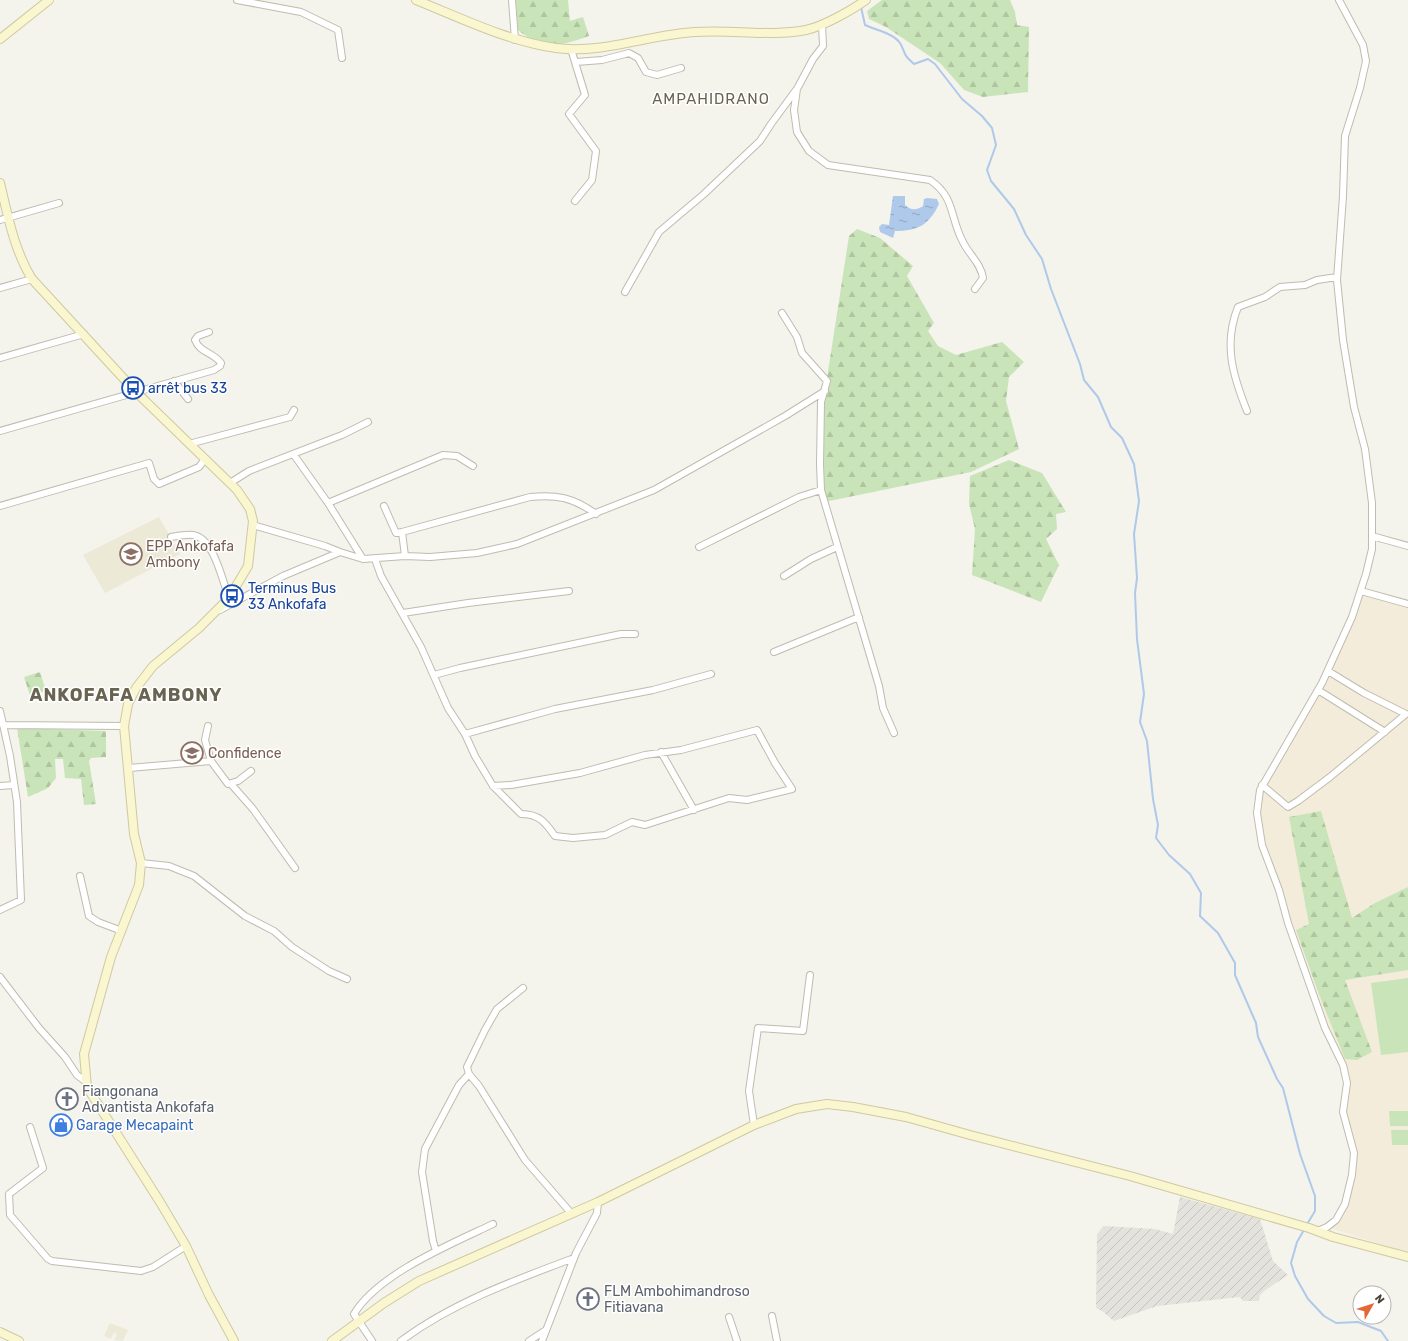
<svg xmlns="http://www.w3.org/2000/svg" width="1408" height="1341" font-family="Rubik,sans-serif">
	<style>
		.commercial { fill: #f3ecda }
		.industrial { fill: url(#industrial-furrows) }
		.education { fill: #ece9d7 }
		.grass { fill: #cae4b9 }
		.forest { fill: url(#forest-firs) }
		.water { fill: url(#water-ripples) }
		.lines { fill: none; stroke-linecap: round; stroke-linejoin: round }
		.stream { stroke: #afc9ea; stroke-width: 2 }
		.street-casing { stroke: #bfbcaf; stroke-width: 8 }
		.secondary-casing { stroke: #cfc9a0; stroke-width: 10 }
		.street { stroke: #fff; stroke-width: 6 }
		.secondary { stroke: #f9f6d0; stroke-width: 8 }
		.labels { text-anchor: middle; stroke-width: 3; stroke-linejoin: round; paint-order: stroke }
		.transit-label { font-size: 14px; fill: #164399; stroke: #fff; text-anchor: start }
		.education-label { font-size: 14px; fill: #785e54; stroke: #fff; text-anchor: start }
		.worship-label { font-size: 14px; fill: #5b616d; stroke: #fff; text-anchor: start }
		.shop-label { font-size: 14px; fill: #366cbe; stroke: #fff; text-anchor: start }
		.neighbourhood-label { font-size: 15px; letter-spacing: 1px; fill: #696452; stroke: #fff }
		.district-label { font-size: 18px; font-weight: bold; letter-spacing: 1px; fill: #696452; stroke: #fff }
	</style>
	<defs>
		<pattern id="industrial-furrows" width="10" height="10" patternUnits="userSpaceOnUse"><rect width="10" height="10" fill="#e4e2dd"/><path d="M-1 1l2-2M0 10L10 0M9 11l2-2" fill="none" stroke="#c5c3be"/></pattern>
		<pattern id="forest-firs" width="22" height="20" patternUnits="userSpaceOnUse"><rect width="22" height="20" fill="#cae4b9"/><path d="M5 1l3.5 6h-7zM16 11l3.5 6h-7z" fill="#afc5a0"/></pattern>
		<pattern id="water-ripples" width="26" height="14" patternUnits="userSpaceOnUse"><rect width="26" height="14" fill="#afc9ea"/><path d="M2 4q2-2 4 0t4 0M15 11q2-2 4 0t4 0" fill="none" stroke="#90a5bf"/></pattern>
	</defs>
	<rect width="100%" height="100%" fill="#f4f3ec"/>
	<path class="commercial" d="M1361 591 1408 604V1253L1327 1227 1345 1204 1354 1153 1343 1112 1347 1083 1262 845 1257 813 1262 785 1318 690Z"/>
	<path class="industrial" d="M1180 1197 1260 1219 1273 1261 1288 1275 1264 1291 1260 1295 1259 1301H1243L1240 1297 1157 1306 1114 1321 1102 1311 1096 1308 1097 1234 1104 1226 1155 1229 1173 1234Z"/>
	<path class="education" d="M159 517 180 554 105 593 83 555Z
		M110 1323 128 1330 123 1341 114 1340 117 1334 114 1332 111 1339 104 1336Z"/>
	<path class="grass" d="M1408 978V1052L1381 1055 1371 983Z
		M1389 1111H1408V1126H1390Z
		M1391 1130H1408V1145H1392Z"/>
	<path class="forest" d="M516 0H568L570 21 583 17 589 36C562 46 542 50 518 30Z
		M882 0H1010L1015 12 1017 25 1029 27 1028 92 983 97 964 90 940 63 886 27 869 19 867 11Z
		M857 229 880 238 913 266 907 276 934 323 928 331 938 346 956 355 1002 342 1024 362 1009 377 1006 401 1019 449 971 472 824 502 821 402 825 391 849 236Z
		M1009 460 1042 473 1066 512 1056 514 1057 529 1046 539 1059 565 1041 602 972 575 975 529 969 504 970 476Z
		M40 672 46 691 30 695 24 677Z
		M17 728 106 731V757L91 758 89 761 96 804 84 805 81 779 65 778 63 759H55L56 778 48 788 28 797Z
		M1321 811 1352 918 1375 903 1408 887V970L1345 980 1372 1052 1357 1060 1345 1059 1320 997 1296 930 1309 924 1289 817Z"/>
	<path class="water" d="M893 196H905V205C911 210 915 211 923 206L924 199 927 198 937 199 939 204C929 225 918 231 895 231L893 238 880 232 879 227 882 224 889 225Z"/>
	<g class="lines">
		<path class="stream" d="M861 7 865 25C875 30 893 33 900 43 906 53 902 54 914 64L928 59 935 64 962 99 982 116 992 128 996 145 987 170 991 181 1014 209 1026 235 1042 259 1051 289 1080 364 1084 380 1098 397 1111 427 1122 438 1134 464 1139 501 1134 534 1137 578 1135 593 1137 639 1144 694 1140 722 1147 741 1153 799 1158 825 1156 838 1169 855 1190 874 1201 893 1200 916 1218 933 1235 963V975L1256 1023 1258 1037 1277 1079 1283 1088 1300 1154 1315 1196V1211L1306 1226
			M1304 1230 1297 1242 1291 1263 1295 1276 1308 1299 1324 1316 1336 1323 1358 1322 1381 1331 1388 1341"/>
		<g class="street-casing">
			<path id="street" d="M237 0 301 12 338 30 342 58
				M512 0 515 40
				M822 24 823 46 813 59 797 89 794 110 797 132 809 151 828 165 930 180C955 197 950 217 962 240 968 254 981 263 983 278L975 289
				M571 49 585 95 569 114 596 151 592 180 575 201
				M576 62 602 60 629 53 638 58 646 72 657 75 681 68
				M0 220 59 203
				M0 288 32 279
				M625 292 659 232 704 194 760 141 771 124 796 90
				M782 313 797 337 802 353 827 381 821 402 820 464 821 490 879 686 883 708 894 733
				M0 358 84 334
				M174 381 188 399
				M1247 411C1233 376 1223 344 1238 307L1265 297 1280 287 1305 285 1317 280 1337 277
				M0 431 214 370 220 366 221 363C213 352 200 353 195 340L198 336 209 332
				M189 444 290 417 294 410
				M294 455 328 503 363 559
				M230 483 249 471 342 435 368 422
				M328 503 443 455 457 456 473 466
				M0 506 149 463 154 479 159 484 199 467 205 459
				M384 506 396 533 402 532 405 556
				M253 525 325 546 340 552
				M402 532 530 497C557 494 574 498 596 514
				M1372 536 1408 546
				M171 537C177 536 186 534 193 535 214 538 222 580 229 598
				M699 547 799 497 821 490
				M375 559 381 576 421 647 448 708 465 734 475 756 493 786 521 814C539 814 545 822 555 836L573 838 605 835 632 822 645 825 729 798 747 800 792 789 775 763 757 730 681 750 645 755 580 773 511 785 493 786
				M784 576 811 559 837 547
				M1361 591 1408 604
				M220 610 283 576 340 552 363 559 405 556 430 557 477 553 517 544 654 490 785 416 825 391
				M403 613 468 603 569 591
				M774 652 859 617
				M434 675 460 668 621 634H635
				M1318 690 1385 732
				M0 711 10 756 17 802 21 900 0 910
				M3 725 124 726
				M208 726 205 740 211 761
				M465 734 555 709 653 690 711 674
				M661 752 694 810
				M129 768 211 761 228 784 238 781 251 771
				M231 784 253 809 295 868
				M1262 785 1288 807 1298 801 1330 777 1406 714 1364 693 1328 671
				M0 786 14 785
				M141 863 169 866 194 876 245 916 274 931 292 947 329 971 347 979
				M80 876 89 916 98 922 122 931
				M0 977 39 1028 65 1057 77 1075 85 1081
				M523 988 497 1009 485 1030 467 1067 469 1074 479 1086 525 1160 571 1213
				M754 1125 749 1091 758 1028 803 1031 810 975
				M30 1127 43 1168 9 1194 10 1215 48 1259 52 1261 141 1271 153 1267 186 1246
				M1318 1231 1327 1227 1336 1220 1345 1204 1352 1175 1354 1153 1343 1112 1347 1083 1343 1065 1325 1028 1288 923 1279 890 1262 845 1257 813 1260 790 1322 683 1352 617 1366 574 1372 549V503L1365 449 1354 407 1343 340 1337 280 1343 196 1345 136 1360 88 1366 61 1363 45 1339 0
				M436 1251 433 1241 422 1172 425 1149 459 1085 469 1074
				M772 1316 777 1341
				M729 1317 737 1341
				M372 1341 354 1314C378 1274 451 1244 493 1224
				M401 1341C452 1303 515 1280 574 1258
				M529 1341 546 1330
				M542 1341 576 1253 597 1213 598 1202"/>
		</g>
		<g class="secondary-casing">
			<path id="secondary" d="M416 0C461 18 507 41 556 48 603 54 648 35 694 32 732 29 769 37 806 30 824 26 852 10 866 0
				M0 39 49 0
				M0 183C8 216 14 250 32 279L136 392 237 490 250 509 253 521 248 566 229 598 199 628 153 666 136 688 128 704 124 726 134 834 141 863 139 885 111 957 84 1054 87 1087 160 1202 186 1246 209 1295 234 1341
				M0 1332 19 1341
				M332 1341 384 1303 419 1281 598 1202 754 1125 796 1109 827 1104 853 1107 906 1117 970 1135 1130 1176 1309 1228 1333 1237 1408 1257"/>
		</g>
		<use href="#street" class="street"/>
		<use href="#secondary" class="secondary"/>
	</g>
	<defs>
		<g id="bus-ring" transform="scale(1.15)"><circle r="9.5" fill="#fff" stroke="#1a4fb4" stroke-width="1.5"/><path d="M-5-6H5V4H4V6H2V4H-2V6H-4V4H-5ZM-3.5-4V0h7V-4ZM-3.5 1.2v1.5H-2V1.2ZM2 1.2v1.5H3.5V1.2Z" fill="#1a4fb4"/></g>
		<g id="school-ring" transform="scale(1.15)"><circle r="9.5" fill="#fff" stroke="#8d6e63" stroke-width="1.5"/><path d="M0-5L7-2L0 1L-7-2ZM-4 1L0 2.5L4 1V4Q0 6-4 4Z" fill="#8d6e63"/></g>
		<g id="church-ring" transform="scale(1.15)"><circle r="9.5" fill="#fff" stroke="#6b7280" stroke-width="1.5"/><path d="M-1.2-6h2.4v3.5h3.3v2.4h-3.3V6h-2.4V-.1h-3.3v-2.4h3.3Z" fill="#6b7280"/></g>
		<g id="shop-ring" transform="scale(1.15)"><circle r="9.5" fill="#fff" stroke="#3f7fe0" stroke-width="1.5"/><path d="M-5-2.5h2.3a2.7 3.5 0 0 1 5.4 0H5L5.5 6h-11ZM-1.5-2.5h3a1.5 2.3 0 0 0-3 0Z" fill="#3f7fe0"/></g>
	</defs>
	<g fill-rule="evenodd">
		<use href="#bus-ring" x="133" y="388"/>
		<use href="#school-ring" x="131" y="554"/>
		<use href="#bus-ring" x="232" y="596"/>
		<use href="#school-ring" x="192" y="753"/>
		<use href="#church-ring" x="67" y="1099"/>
		<use href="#shop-ring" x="61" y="1125"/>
		<use href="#church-ring" x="588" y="1299"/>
	</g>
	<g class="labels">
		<g class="transit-label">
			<text x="148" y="393">arrêt bus 33</text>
			<text x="248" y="593">Terminus Bus<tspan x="248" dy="16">33 Ankofafa</tspan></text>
		</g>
		<g class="education-label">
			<text x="146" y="551">EPP Ankofafa<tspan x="146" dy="16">Ambony</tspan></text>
			<text x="208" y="758">Confidence</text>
		</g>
		<g class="worship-label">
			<text x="82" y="1096">Fiangonana<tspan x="82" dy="16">Advantista Ankofafa</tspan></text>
			<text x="604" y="1296">FLM Ambohimandroso<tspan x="604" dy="16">Fitiavana</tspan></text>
		</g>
		<g class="shop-label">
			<text x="76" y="1130">Garage Mecapaint</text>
		</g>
		<g class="neighbourhood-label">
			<text x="711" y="104">AMPAHIDRANO</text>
		</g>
		<g class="district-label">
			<text x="126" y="701">ANKOFAFA AMBONY</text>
		</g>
	</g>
	<g transform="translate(1372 1305) rotate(51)"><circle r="19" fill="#ffffff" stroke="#b6b4b0"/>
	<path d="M0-3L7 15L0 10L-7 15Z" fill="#e36833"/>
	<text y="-6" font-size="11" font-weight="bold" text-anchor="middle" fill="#48443a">N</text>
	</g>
</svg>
